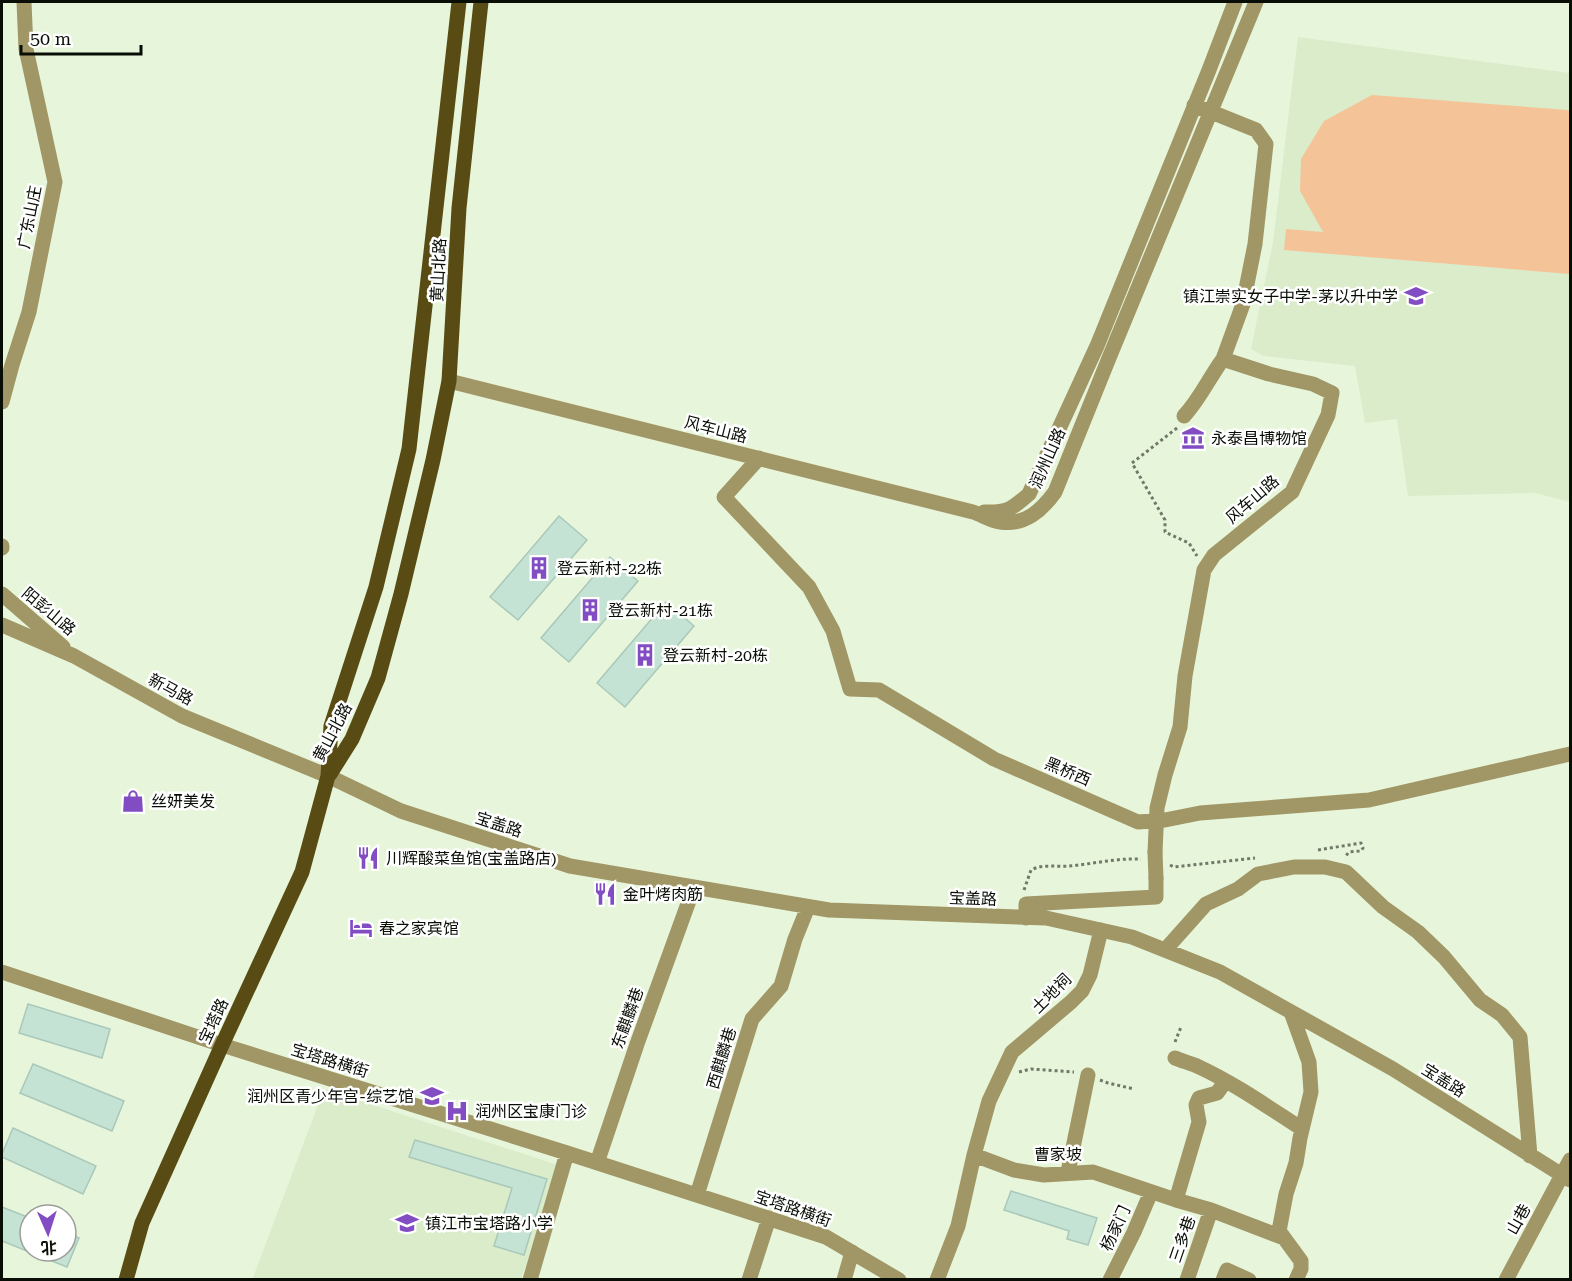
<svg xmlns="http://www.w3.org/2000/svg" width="1572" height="1281" font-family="'Roboto Serif','Noto Sans SC',serif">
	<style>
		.built { fill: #daecca }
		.green { fill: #f5c398 }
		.building { fill: #c4e3d4; stroke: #aac8ba; stroke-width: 1.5 }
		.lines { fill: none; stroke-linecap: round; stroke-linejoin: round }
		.path { stroke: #707969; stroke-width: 3; stroke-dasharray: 3 3; stroke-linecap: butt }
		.minor { stroke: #a19666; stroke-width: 15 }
		.major { stroke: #584c14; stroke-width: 15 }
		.minor-bridge { stroke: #a19666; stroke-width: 15 }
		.labels { text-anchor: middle; stroke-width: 5; stroke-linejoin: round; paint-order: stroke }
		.street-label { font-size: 16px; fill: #080d05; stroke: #fff }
		.poi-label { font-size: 16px; fill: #080d05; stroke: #fff; text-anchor: start }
	</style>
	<rect width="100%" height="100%" fill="#e7f6db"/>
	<path class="built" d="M1298 37 1570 73V502L1535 493 1408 496 1397 419 1365 423 1355 366 1263 356 1251 349 1273 242Z
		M324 1089 561 1166 521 1279 252 1280Z"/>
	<path class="green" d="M1372 95 1568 110 1570 112V274L1284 250 1286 229 1323 232 1300 191 1301 159 1324 121Z"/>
	<path class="building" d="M559 516 587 540 518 620 490 597Z
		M610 557 638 581 569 662 541 638Z
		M666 602 694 626 625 707 597 683Z
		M28 1004 110 1029 102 1058 19 1033Z
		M33 1064 124 1101 112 1131 20 1093Z
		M13 1128 96 1166 83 1194 2 1157V1154Z
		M415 1140 547 1179 524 1255 494 1246 512 1188 409 1157Z
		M1011 1191 1097 1218 1088 1245 1067 1239 1069 1231 1004 1210Z
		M2 1207 30 1218V1251H66V1233L79 1238 67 1267 2 1241Z"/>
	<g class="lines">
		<path class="path" d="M1177 428 1132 463 1165 520V532L1189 543 1197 556
			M1318 850 1361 843 1363 848 1361 851 1349 852 1345 857
			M1170 865 1174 867 1255 858
			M1024 890 1031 870C1042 864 1056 867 1069 866 1093 864 1116 858 1141 859
			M1175 1042 1181 1027
			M1019 1072 1031 1069 1074 1072
			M1100 1080 1108 1083 1134 1089"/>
		<path class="minor" d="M449 381 973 512C982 515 991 521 1000 522 1025 526 1042 510 1055 492L1109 358 1256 2
			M2 402 12 365 29 312 55 182 26 49 24 2
			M1184 416C1200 399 1209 378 1223 359
			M759 458 724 497 809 587 833 631 850 689 879 690 994 759 1138 822 1165 820 1200 813 1369 800 1570 754
			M984 512C1007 513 1012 509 1029 494L1097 346 1209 70 1235 2
			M2 546V548
			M2 594 63 647
			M2 625 74 656 182 716 328 776 401 811 570 866 829 910 1046 918 1132 937 1220 972 1393 1069 1570 1180
			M1155 852 1157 808 1165 775 1180 727 1185 676 1204 570 1214 555 1292 492 1328 415 1332 393 1313 384 1269 374 1223 359 1243 304 1255 244 1266 144 1256 130 1194 105
			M1026 918V904L1156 897V878
			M1165 950 1206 904 1238 889 1258 874 1294 867H1325L1346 872 1383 907 1418 932 1444 957 1480 1000 1502 1015 1520 1037 1530 1156
			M2 972 222 1045 567 1153 826 1237 899 1280
			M1291 1012 1309 1062 1311 1092 1300 1138 1296 1163 1286 1194 1279 1231 1301 1261V1269L1296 1280
			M1175 1058C1182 1061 1190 1063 1197 1066 1234 1083 1268 1107 1302 1129
			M974 1155 1014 1170 1044 1175 1093 1172 1176 1200 1199 1122 1196 1105 1199 1098 1217 1093 1225 1082
			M597 1163 637 1044 694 887
			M1068 1172 1088 1075
			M697 1195 752 1019 781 986 795 939 808 907
			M1176 1200 1211 1210 1284 1238
			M530 1280 567 1153
			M749 1280 769 1218
			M844 1280 852 1252
			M937 1280 958 1226 974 1155 989 1101 1012 1052 1071 1002 1082 991 1090 975 1101 930
			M1110 1280 1134 1232 1151 1192
			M1187 1280 1211 1210
			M1223 1280 1227 1270 1249 1280
			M1506 1280 1570 1160"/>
		<path class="major" d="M330 774 352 739 378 678 401 594 433 460 449 381 459 208 481 2
			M126 1280 142 1223 222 1045 302 872 328 776 331 726 376 587 409 449 459 2"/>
		<path class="minor-bridge" d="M1155 852 1156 878"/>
	</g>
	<defs>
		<g id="school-bare" transform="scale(1.8)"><path d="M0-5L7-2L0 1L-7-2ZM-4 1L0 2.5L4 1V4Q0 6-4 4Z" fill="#824cc3" stroke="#fff" stroke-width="2.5" paint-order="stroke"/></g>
		<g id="museum-bare" transform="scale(1.8)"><path d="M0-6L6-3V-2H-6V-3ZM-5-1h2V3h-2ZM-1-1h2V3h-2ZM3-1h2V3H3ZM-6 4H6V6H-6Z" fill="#824cc3" stroke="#fff" stroke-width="2.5" paint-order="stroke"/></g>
		<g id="building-bare" transform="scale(1.8)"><path d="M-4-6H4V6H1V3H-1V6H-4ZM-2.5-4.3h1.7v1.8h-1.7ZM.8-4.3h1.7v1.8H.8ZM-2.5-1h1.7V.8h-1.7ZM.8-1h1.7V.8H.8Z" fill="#824cc3" stroke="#fff" stroke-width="2.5" paint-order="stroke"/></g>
		<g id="shop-bare" transform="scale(1.8)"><path d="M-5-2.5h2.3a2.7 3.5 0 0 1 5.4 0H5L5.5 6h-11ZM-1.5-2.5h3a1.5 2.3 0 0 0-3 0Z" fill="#824cc3" stroke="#fff" stroke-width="2.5" paint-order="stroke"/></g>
		<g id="restaurant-bare" transform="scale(1.8)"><path d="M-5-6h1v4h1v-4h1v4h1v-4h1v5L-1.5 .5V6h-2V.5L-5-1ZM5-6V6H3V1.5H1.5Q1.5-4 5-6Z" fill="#824cc3" stroke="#fff" stroke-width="2.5" paint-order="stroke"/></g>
		<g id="hotel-bare" transform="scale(1.8)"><path d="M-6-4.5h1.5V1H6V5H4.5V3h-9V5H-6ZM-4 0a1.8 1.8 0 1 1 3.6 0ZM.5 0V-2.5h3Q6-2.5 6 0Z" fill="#824cc3" stroke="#fff" stroke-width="2.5" paint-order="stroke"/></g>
		<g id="hospital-bare" transform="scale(1.8)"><path d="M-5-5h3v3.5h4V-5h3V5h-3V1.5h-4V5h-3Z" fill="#824cc3" stroke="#fff" stroke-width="2.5" paint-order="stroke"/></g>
	</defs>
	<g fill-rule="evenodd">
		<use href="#school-bare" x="1416" y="296"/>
		<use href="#museum-bare" x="1193" y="438"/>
		<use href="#building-bare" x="539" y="568"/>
		<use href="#building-bare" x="590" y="610"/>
		<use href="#building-bare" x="645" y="655"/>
		<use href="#shop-bare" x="133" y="801"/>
		<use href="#restaurant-bare" x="368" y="858"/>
		<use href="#restaurant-bare" x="605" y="894"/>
		<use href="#hotel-bare" x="361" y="928"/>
		<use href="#school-bare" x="432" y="1096"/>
		<use href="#hospital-bare" x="457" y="1111"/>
		<use href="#school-bare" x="407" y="1223"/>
	</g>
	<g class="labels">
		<g class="street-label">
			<text transform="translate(29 217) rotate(-79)" y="6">广东山庄</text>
			<text transform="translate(438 270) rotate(-87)" y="6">黄山北路</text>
			<text transform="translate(716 429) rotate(14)" y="6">风车山路</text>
			<text transform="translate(1047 458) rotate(-66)" y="6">润州山路</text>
			<text transform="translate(1252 499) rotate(-41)" y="6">风车山路</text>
			<text transform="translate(49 611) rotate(40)" y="6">阳彭山路</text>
			<text transform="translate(171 689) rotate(28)" y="6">新马路</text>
			<text transform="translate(332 732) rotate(-62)" y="6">黄山北路</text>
			<text transform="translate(1068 771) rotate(23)" y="6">黑桥西</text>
			<text transform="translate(499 824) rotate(18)" y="6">宝盖路</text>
			<text transform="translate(973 898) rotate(2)" y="6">宝盖路</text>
			<text transform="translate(1051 993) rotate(-45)" y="6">土地祠</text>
			<text transform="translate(627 1018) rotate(-70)" y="6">东麒麟巷</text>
			<text transform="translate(213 1021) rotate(-65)" y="6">宝塔路</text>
			<text transform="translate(721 1058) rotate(-73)" y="6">西麒麟巷</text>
			<text transform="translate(330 1060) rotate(17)" y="6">宝塔路横街</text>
			<text transform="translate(1444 1080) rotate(32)" y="6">宝盖路</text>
			<text x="1058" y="1160">曹家坡</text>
			<text transform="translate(793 1208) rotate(19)" y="6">宝塔路横街</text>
			<text transform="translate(1518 1219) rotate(-61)" y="6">山巷</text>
			<text transform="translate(1115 1228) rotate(-65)" y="6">杨家门</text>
			<text transform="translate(1182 1239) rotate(-71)" y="6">三多巷</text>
		</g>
		<g class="poi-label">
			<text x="1398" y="302" text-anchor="end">镇江崇实女子中学-茅以升中学</text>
			<text x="1211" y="444">永泰昌博物馆</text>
			<text x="557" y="574">登云新村-22栋</text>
			<text x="608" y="616">登云新村-21栋</text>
			<text x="663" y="661">登云新村-20栋</text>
			<text x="151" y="807">丝妍美发</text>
			<text x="386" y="864">川辉酸菜鱼馆(宝盖路店)</text>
			<text x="623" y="900">金叶烤肉筋</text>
			<text x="379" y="934">春之家宾馆</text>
			<text x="414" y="1102" text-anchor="end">润州区青少年宫-综艺馆</text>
			<text x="475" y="1117">润州区宝康门诊</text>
			<text x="425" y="1229">镇江市宝塔路小学</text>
		</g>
	</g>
	<rect width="1572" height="1281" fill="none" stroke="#080d05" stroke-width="6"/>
	<g transform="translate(48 1233) rotate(177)"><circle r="28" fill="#ffffff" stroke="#9c9e9b" stroke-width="1.5"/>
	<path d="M0-4.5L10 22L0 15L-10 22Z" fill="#824cc3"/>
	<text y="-9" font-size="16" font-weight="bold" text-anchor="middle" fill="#080d05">北</text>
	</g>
	<path d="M21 45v9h120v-9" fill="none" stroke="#080d05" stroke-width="3"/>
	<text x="30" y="45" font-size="18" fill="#080d05" stroke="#ffffff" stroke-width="4.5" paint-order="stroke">50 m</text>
</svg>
